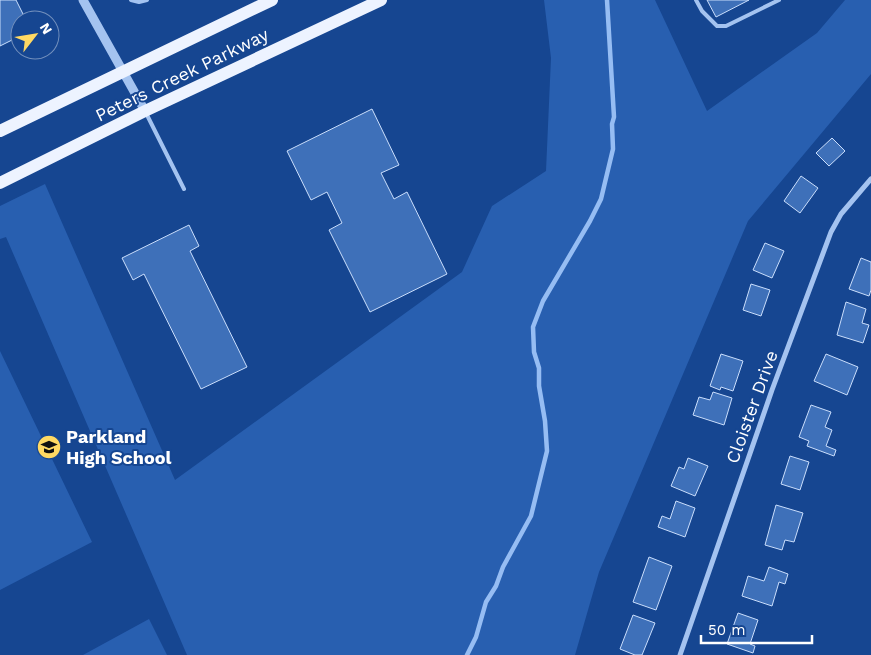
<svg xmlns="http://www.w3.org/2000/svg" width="871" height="655" font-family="'Work Sans',sans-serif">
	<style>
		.green { fill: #285fb0 }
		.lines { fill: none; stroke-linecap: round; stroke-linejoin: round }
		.stream { stroke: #96bdf3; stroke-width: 4.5 }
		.building { fill: #3e70b9; stroke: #cadefc }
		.service { stroke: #a4c3f0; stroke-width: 4 }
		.minor { stroke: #a4c3f0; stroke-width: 5 }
		.tertiary { stroke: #a4c3f0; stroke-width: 9 }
		.primary { stroke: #edf3ff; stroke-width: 12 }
		.labels { text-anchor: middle; stroke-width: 4; stroke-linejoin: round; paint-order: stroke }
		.street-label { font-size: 18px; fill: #fff; stroke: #164691 }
		.poi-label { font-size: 18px; font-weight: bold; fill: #fff; stroke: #164691; text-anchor: start }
	</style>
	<rect width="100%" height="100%" fill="#164691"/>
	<path class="green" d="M544 0H655L707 111 817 33 845 0H871V74L748 221 599 572 575 655H187L6 237 0 239V206L45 184 175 480 462 272 492 206 546 171 551 58Z
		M0 351 92 542 0 590Z
		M149 619 167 655H83Z"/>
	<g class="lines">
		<path class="stream" d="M467 655 476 637 486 602 496 586 503 567 531 516 547 451 545 421 539 386V368L534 352 533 327 543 301 590 221 601 199 613 149 612 124 614 117 607 0"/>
	</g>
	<path class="building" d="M0 0H16L26 20H20V36L0 46Z
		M707 0H749L716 17Z
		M372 109 399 165 381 173 394 199 407 192 447 274 370 312 329 230 342 223 327 192 311 200 287 151Z
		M832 138 845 151 829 166 816 153Z
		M801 176 818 188 800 213 784 201Z
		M189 225 199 246 190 251 247 367 201 389 144 274 133 280 122 258Z
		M765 243 784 251 772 278 753 270Z
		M861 258 871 262V290L869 296 849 289Z
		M751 284 770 290 761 316 743 310Z
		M846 302 866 309 862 323 869 325 863 343 837 335Z
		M721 354 743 361 733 391 721 387 720 390 710 386Z
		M826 354 858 367 847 395 814 381Z
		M713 392 732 398 724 425 693 415 699 397 710 400Z
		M811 405 831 412 825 427 832 430 826 446 836 450 834 456 807 446 809 441 799 437Z
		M790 456 809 462 800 490 781 484Z
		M688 458 708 466 695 496 671 486 679 467 684 469Z
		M676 501 695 508 685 537 658 527 662 516 670 519Z
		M776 505 803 513 794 542 785 540 782 550 765 545Z
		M649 557 672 566 656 610 633 602Z
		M769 567 788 574 785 584 779 582 772 606 742 596 748 576 764 581Z
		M738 613 758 620 750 644 755 646 753 653 727 644Z
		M633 615 655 623 642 655H635L620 649Z"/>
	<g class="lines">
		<path class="service" d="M131 0 139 2 147 0
			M696 0 702 11 717 26H726L779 0
			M146 113 184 189"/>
		<path class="minor" d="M680 655 772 390 831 232 841 214 871 179"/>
		<path class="tertiary" d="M83 0 145 111"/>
		<path class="primary" d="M0 131 272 0
			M0 183 145 111 381 0"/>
	</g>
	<defs>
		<g id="school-disc" transform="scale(1.25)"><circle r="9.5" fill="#ffd963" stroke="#164691"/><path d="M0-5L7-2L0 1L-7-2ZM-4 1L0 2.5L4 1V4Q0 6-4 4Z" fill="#111"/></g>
	</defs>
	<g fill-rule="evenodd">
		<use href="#school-disc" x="49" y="447"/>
	</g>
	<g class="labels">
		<g class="street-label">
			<text transform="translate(182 75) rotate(-26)" y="6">Peters Creek Parkway</text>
			<text transform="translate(752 407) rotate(-70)" y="6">Cloister Drive</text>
		</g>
		<g class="poi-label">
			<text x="66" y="443">Parkland<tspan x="66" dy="21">High School</tspan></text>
		</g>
	</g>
	<g transform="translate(35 35) rotate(59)"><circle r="24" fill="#164691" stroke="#7390bd"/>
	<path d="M0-4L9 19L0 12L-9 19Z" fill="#ffd963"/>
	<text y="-8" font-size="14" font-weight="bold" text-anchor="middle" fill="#ffffff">N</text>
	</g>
	<path d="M701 635v8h111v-8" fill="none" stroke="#ffffff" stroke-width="2.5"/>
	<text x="708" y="635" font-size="15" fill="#ffffff" stroke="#164691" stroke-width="4" paint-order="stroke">50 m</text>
</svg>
